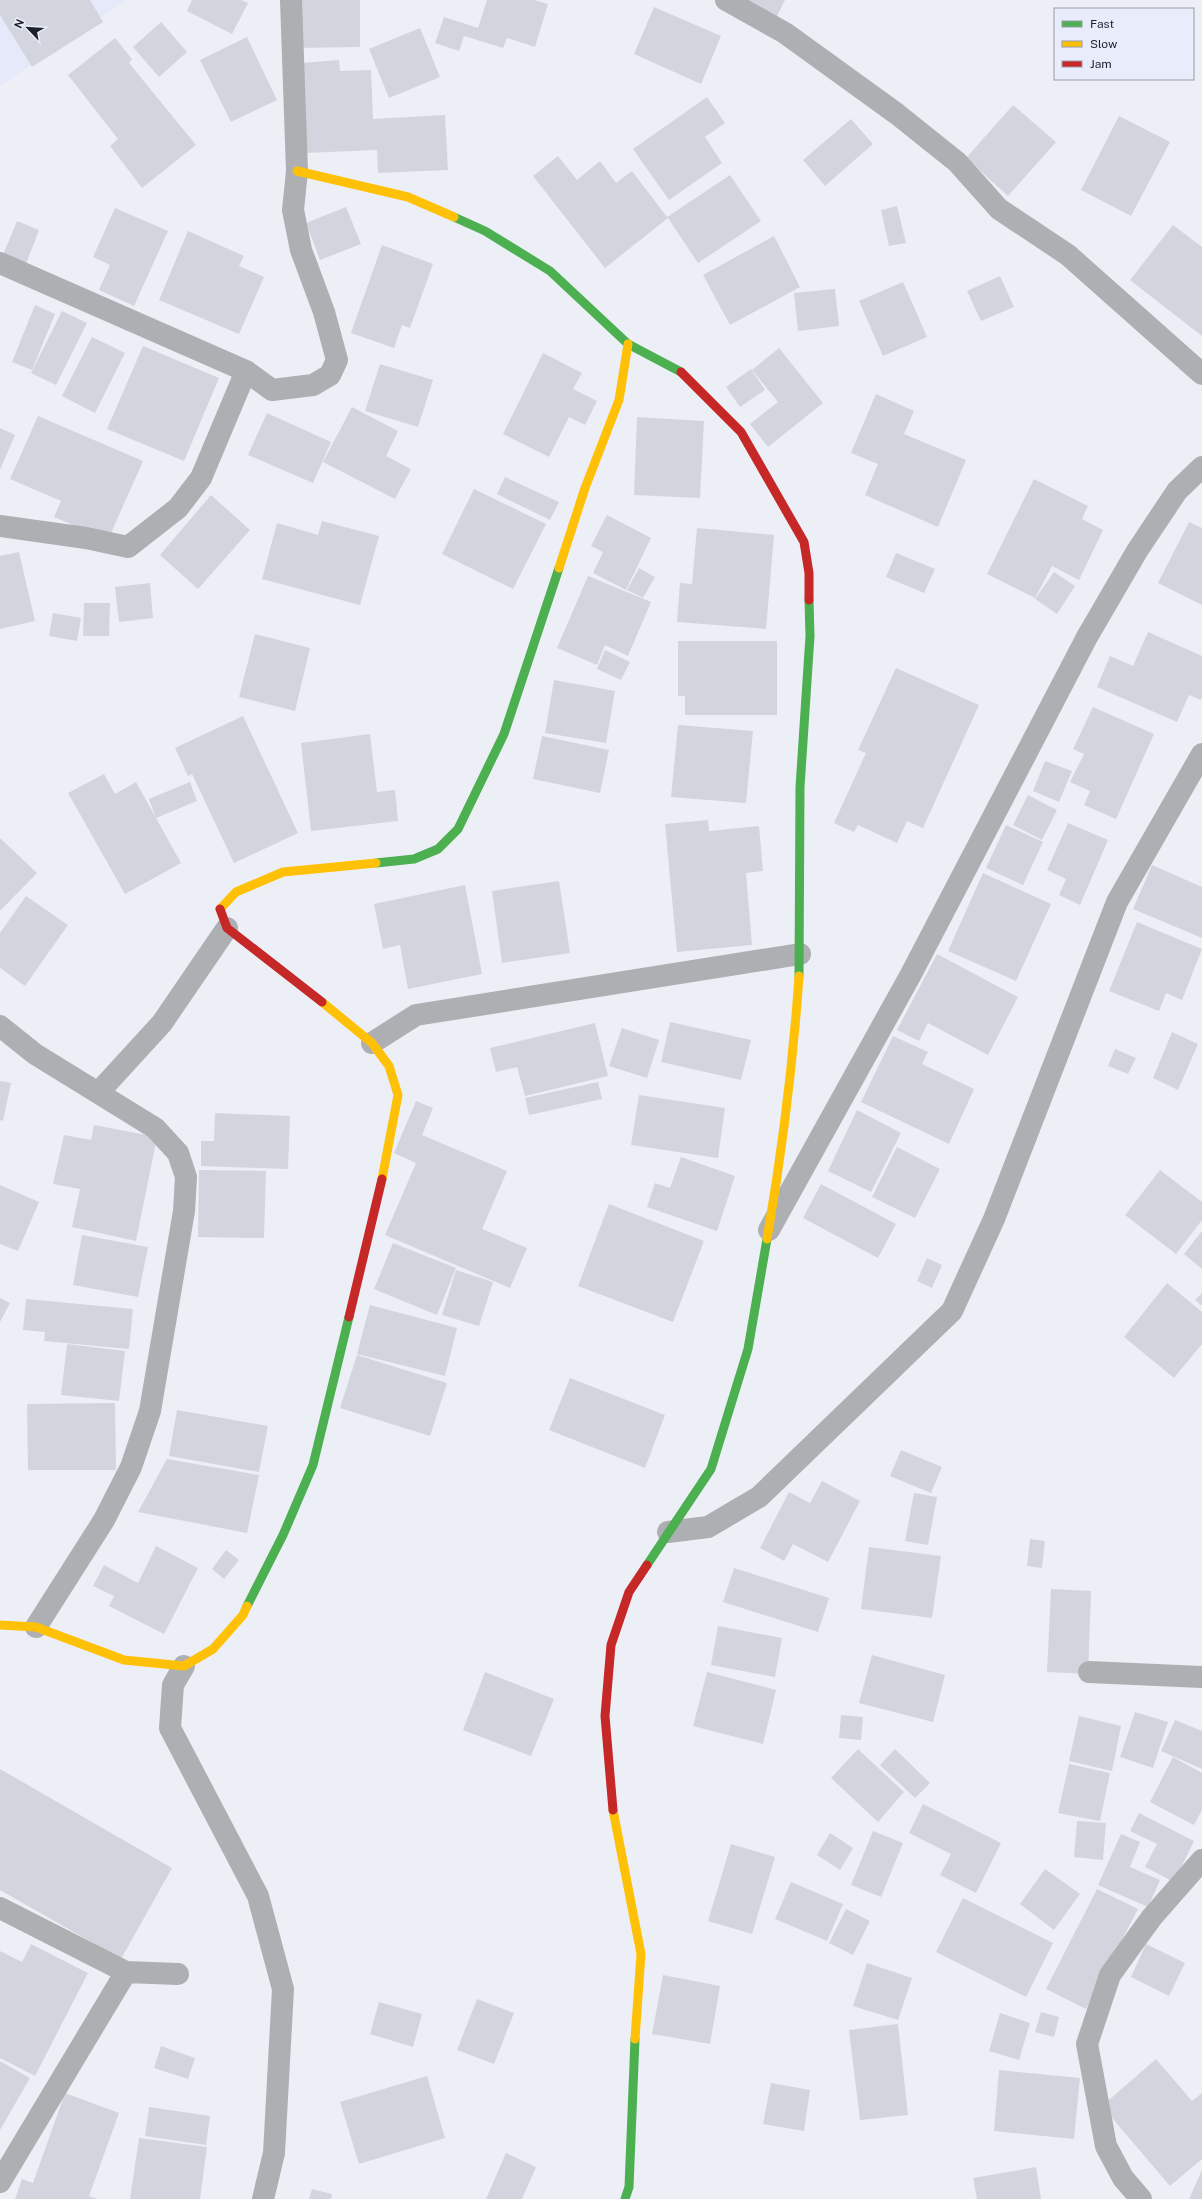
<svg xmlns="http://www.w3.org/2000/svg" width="1202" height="2199" font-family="'Public Sans',sans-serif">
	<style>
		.built { fill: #e5e9fa }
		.building { fill: #d3d5de }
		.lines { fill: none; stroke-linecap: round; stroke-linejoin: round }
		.street { stroke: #aeafb3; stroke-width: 22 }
		.fast { stroke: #4caf50; stroke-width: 9 }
		.slow { stroke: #ffc107; stroke-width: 9 }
		.jam { stroke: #c62828; stroke-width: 9 }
	</style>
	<rect width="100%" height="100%" fill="#edeff7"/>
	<path class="built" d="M0 0H126L0 86Z"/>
	<path class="building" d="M0 0H90L103 22 32 67 0 15Z
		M192 0H241L248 3 232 34 187 11Z
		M297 0H360V47L296 48Z
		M487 0H534L548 4 535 47 507 38 503 48 464 36 459 51 435 43 444 17 478 28Z
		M736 0H785L775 20Z
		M654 7 721 36 701 84 634 54Z
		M161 22 187 52 159 77 133 47Z
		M420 28 440 77 389 98 369 49Z
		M247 37 277 100 231 122 200 60Z
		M115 38 132 59 129 63 196 145 142 188 110 146 118 139 68 75Z
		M339 60 340 71 371 70 373 119 445 115 448 170 378 173 377 150 305 153 301 63Z
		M707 97 725 123 705 137 722 163 669 200 633 149Z
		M1013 105 1056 142 1008 196 966 158Z
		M1119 116 1170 142 1131 216 1081 190Z
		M851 119 873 144 825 186 803 160Z
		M558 156 577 180 600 161 616 183 632 171 667 217 730 175 761 221 698 263 668 218 605 268 533 176Z
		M897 206 906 243 889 246 881 210Z
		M346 207 361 244 320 260 306 223Z
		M115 208 168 231 134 306 99 290 110 265 93 257Z
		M17 221 39 230 26 264 3 255Z
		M1173 225 1202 247V336L1130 280Z
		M188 231 244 256 239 266 264 277 239 334 159 300Z
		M774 236 800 287 730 325 703 275Z
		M382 245 433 264 410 328 402 325 394 348 351 333Z
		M1000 276 1014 307 981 321 967 291Z
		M903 282 927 337 883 356 859 301Z
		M835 289 839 326 798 331 794 293Z
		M35 305 55 314 32 370 12 362Z
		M62 311 87 323 56 385 31 373Z
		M92 337 125 353 95 413 62 396Z
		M143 346 219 378 184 461 107 429Z
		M779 348 823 403 768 447 750 424 778 402 752 370Z
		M543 353 582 373 573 389 597 401 585 425 569 417 549 457 503 434Z
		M380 364 433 380 418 427 365 411Z
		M751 369 765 390 740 407 726 387Z
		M876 394 914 411 904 434 966 460 938 527 865 495 878 464 851 453Z
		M352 407 398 431 386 456 411 469 395 499 323 462Z
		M267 413 331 442 313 483 248 455Z
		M38 416 143 461 108 540 54 517 61 501 10 479Z
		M637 417 704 421 700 498 634 495Z
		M0 428 15 435 0 470Z
		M505 477 559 502 550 520 497 494Z
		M1034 479 1088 506 1082 519 1103 530 1079 580 1052 566 1035 598 987 574Z
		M474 489 546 524 513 589 442 554Z
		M211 495 250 530 198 589 160 555Z
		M607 515 651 538 626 590 593 573 603 552 591 546Z
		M322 521 379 536 360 605 262 579 277 523 318 535Z
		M1189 522 1202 528V605L1158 583Z
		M697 528 774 535 766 629 677 622 680 583 692 584Z
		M19 552 35 621 0 629V556Z
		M896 553 935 569 924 593 886 577Z
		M639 568 655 577 643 598 627 590Z
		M1054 572 1075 586 1057 614 1035 599Z
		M588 576 651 602 628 656 605 645 597 665 557 648Z
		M150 583 153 618 119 622 115 587Z
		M84 603H110L109 636H83Z
		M53 613 81 618 77 641 49 636Z
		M1148 632 1202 656V697L1201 700 1189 695 1177 722 1097 687 1110 656 1133 666Z
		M255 634 310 648 295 711 239 697Z
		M678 641H777V715H685V696H678Z
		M605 650 630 662 621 680 597 669Z
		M896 668 979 705 923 828 907 821 897 843 858 825 854 832 834 823 866 753 858 750Z
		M554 680 615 691 606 743 545 733Z
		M1093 707 1154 734 1116 819 1084 805 1090 791 1070 782 1084 754 1073 749Z
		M243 716 298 833 234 863 192 774 188 776 175 748Z
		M678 725 753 731 746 803 671 797Z
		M370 734 377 792 395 790 398 821 311 831 301 743Z
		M542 736 609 750 600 793 533 779Z
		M1045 761 1072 771 1059 802 1033 791Z
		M104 774 115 794 136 782 181 863 125 894 68 793Z
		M190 782 197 801 156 818 149 799Z
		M1028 795 1057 810 1042 840 1013 825Z
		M708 820 709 831 759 826 763 871 746 873 752 945 677 952 665 824Z
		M1068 823 1108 840 1080 905 1059 895 1066 879 1047 870Z
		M1006 825 1043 842 1023 885 986 868Z
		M0 838 37 873 0 911Z
		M1152 865 1202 887V938L1133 909Z
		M983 873 1051 904 1016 981 948 951Z
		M559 881 570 953 502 963 492 891Z
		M465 885 482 974 408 989 400 945 383 949 374 904Z
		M26 896 68 925 25 986 0 968V933Z
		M1137 922 1202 949 1182 1000 1166 993 1159 1011 1109 991Z
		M937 954 1018 997 988 1055 928 1023 919 1041 897 1030Z
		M670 1022 751 1040 741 1080 661 1062Z
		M595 1023 608 1076 525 1096 517 1067 496 1072 490 1048Z
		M622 1028 659 1040 647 1078 609 1066Z
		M1172 1032 1198 1044 1178 1090 1153 1078Z
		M893 1036 928 1052 922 1064 974 1089 949 1144 861 1102Z
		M1115 1049 1136 1058 1128 1074 1108 1066Z
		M0 1081 11 1083 3 1121 0 1120Z
		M598 1082 602 1099 529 1115 525 1098Z
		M639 1095 725 1108 718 1158 631 1145Z
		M416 1101 433 1108 422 1135 507 1171 482 1229 527 1248 510 1288 385 1235 416 1163 394 1153Z
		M857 1110 901 1133 871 1192 828 1171Z
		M215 1113 290 1116 288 1169 201 1166V1141H214Z
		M94 1125 157 1137 136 1241 72 1227 80 1189 53 1184 64 1135 91 1140Z
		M897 1147 940 1169 915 1218 872 1197Z
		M681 1157 735 1176 717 1231 647 1207 655 1183 670 1188Z
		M199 1170 266 1171 264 1238 198 1237Z
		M1160 1170 1202 1202V1220L1176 1254 1125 1215Z
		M821 1184 896 1224 878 1258 803 1218Z
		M0 1185 39 1202 18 1251 0 1244Z
		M609 1204 704 1241 673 1322 578 1286Z
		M1202 1231V1269L1184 1254Z
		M82 1235 148 1247 138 1297 73 1285Z
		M393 1243 456 1268 437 1315 374 1289Z
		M927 1258 942 1265 932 1288 917 1281Z
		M456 1270 493 1282 479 1326 442 1315Z
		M1167 1283 1202 1312V1344L1174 1378 1124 1337Z
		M1202 1293V1306L1195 1300Z
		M0 1298 10 1303 0 1322Z
		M26 1299 133 1309 129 1349 44 1341 45 1332 23 1330Z
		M370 1305 457 1328 445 1376 357 1354Z
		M67 1344 125 1351 119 1401 61 1395Z
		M357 1355 447 1383 430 1436 340 1408Z
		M570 1378 665 1415 645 1468 549 1430Z
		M115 1403 116 1470H28L27 1404Z
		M177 1410 268 1426 259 1472 169 1456Z
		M901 1450 942 1467 931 1493 890 1476Z
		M167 1459 259 1475 247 1533 138 1512Z
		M822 1481 860 1501 828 1562 793 1544 784 1561 760 1548 789 1492 810 1503Z
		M914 1493 937 1497 928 1545 905 1541Z
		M1030 1539 1045 1541 1042 1568 1027 1566Z
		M156 1546 198 1568 164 1634 109 1606 114 1596 93 1586 104 1565 138 1583Z
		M869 1547 941 1556 932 1618 861 1609Z
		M226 1550 239 1560 224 1579 212 1569Z
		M734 1568 829 1598 818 1632 723 1602Z
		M1051 1589 1091 1591 1088 1674 1047 1672Z
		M718 1626 782 1638 775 1677 711 1665Z
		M872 1655 945 1675 933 1722 859 1703Z
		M485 1672 554 1699 531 1756 463 1730Z
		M707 1672 776 1690 763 1744 693 1726Z
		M1135 1712 1168 1722 1153 1768 1120 1757Z
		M841 1715 863 1717 861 1740 839 1738Z
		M1079 1716 1121 1726 1112 1771 1069 1761Z
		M1175 1720 1202 1731V1769L1161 1751Z
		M858 1749 904 1792 878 1822 831 1778Z
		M895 1749 930 1783 915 1798 880 1765Z
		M1173 1757 1202 1773V1810L1194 1825 1150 1802Z
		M1069 1764 1110 1773 1100 1821 1058 1813Z
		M0 1769 172 1868 121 1959 0 1890Z
		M923 1804 1001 1843 976 1893 940 1875 951 1854 909 1833Z
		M1139 1813 1194 1841 1174 1882 1145 1867 1157 1844 1130 1831Z
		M1077 1821 1106 1823 1103 1860 1074 1857Z
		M873 1831 903 1843 881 1897 851 1885Z
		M830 1833 853 1848 840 1870 817 1855Z
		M1121 1834 1140 1842 1130 1867 1160 1880 1148 1907 1098 1885Z
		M731 1844 775 1857 752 1934 708 1921Z
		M1045 1869 1080 1894 1054 1930 1020 1904Z
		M791 1882 843 1904 827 1941 775 1919Z
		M1097 1889 1138 1909 1086 2009 1046 1989Z
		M963 1898 1053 1943 1026 1997 936 1952Z
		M846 1909 870 1921 853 1955 829 1943Z
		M31 1944 88 1973 35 2076 0 2058V1951L22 1962Z
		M1146 1944 1185 1963 1169 1996 1131 1977Z
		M867 1963 912 1978 898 2020 853 2006Z
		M663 1975 720 1986 710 2044 652 2034Z
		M477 1999 514 2013 494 2064 457 2050Z
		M379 2002 422 2014 413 2047 370 2034Z
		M1041 2012 1059 2017 1054 2037 1035 2032Z
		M1000 2013 1030 2023 1019 2060 989 2051Z
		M898 2024 908 2115 860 2120 849 2030Z
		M161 2046 195 2058 188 2079 154 2068Z
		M1156 2059 1192 2101 1202 2093V2159L1170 2186 1102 2106Z
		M0 2061 30 2078 0 2130Z
		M999 2070 1080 2078 1074 2139 994 2131Z
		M427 2076 445 2138 359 2164 340 2102Z
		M771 2083 810 2090 804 2131 763 2124Z
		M65 2093 119 2113 89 2196 97 2199H15L22 2179 33 2183Z
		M149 2107 210 2116 206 2145 145 2136Z
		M139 2138 207 2147 200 2199H130Z
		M506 2153 536 2167 522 2199H486Z
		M1036 2167 1041 2199H977L973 2178Z
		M1202 2170V2199H1189Z
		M312 2189 332 2194 331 2199H309Z"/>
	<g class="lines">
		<path class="street" d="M726 0 785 33 897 114 957 162 999 209 1068 255 1202 374
			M0 263 246 371 272 390 313 385 330 375 337 360 324 312 301 250 293 210 297 171 291 0
			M0 526 86 538 128 547 178 508 201 478 246 371
			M0 1026 35 1054 155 1128 178 1153 186 1177 184 1211 150 1411 131 1467 104 1520 36 1627
			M372 1043 416 1015 800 954
			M98 1093 162 1023 227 928
			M769 1230 910 976 1087 637 1137 551 1177 491 1202 467
			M668 1532 708 1527 759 1497 952 1311 994 1219 1117 902 1202 754
			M184 1666 173 1685 170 1728 258 1896 283 1989 274 2153 263 2199
			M1089 1672 1202 1677
			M0 1908 126 1972 0 2182
			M126 1972 178 1974
			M1141 2199 1123 2178 1106 2146 1087 2044 1110 1975 1152 1917 1202 1860"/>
		<path class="fast" d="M454 217 485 231 550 271 628 344 681 372
			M376 863 414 859 438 849 458 829 504 734 559 568
			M799 976 800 787 810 636 809 600
			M647 1565 711 1469 748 1349 767 1239
			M247 1606 283 1535 313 1465 349 1317
			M625 2199 629 2187 635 2039"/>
		<path class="slow" d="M297 171 408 197 454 217
			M559 568 585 488 619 400 628 344
			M220 909 236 892 283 872 376 863
			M322 1002 372 1043 389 1066 398 1095 382 1179
			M767 1239C782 1152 793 1064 799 976
			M0 1625 36 1627 124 1660 184 1666 213 1649 243 1615 247 1606
			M613 1810 641 1954 635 2039"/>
		<path class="jam" d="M681 372 741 432 804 542 809 573V600
			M220 909 227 928 322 1002
			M349 1317 382 1179
			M613 1810 605 1716 611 1645 629 1592 647 1565"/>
	</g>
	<rect x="1054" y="8" width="140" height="72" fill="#e9edfb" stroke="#989ba7"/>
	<rect x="1062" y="21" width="20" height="6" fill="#4caf50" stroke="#989ba7"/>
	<text x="1090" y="28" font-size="12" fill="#1e2028">Fast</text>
	<rect x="1062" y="41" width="20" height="6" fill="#ffc107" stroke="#989ba7"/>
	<text x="1090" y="48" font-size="12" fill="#1e2028">Slow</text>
	<rect x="1062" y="61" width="20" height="6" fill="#c62828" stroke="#989ba7"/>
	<text x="1090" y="68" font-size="12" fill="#1e2028">Jam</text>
	<g transform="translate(28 28) rotate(295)" stroke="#e9edfb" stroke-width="3" paint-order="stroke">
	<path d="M0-3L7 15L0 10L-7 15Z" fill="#1e2028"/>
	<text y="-6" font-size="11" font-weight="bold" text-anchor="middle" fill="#1e2028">N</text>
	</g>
</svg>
